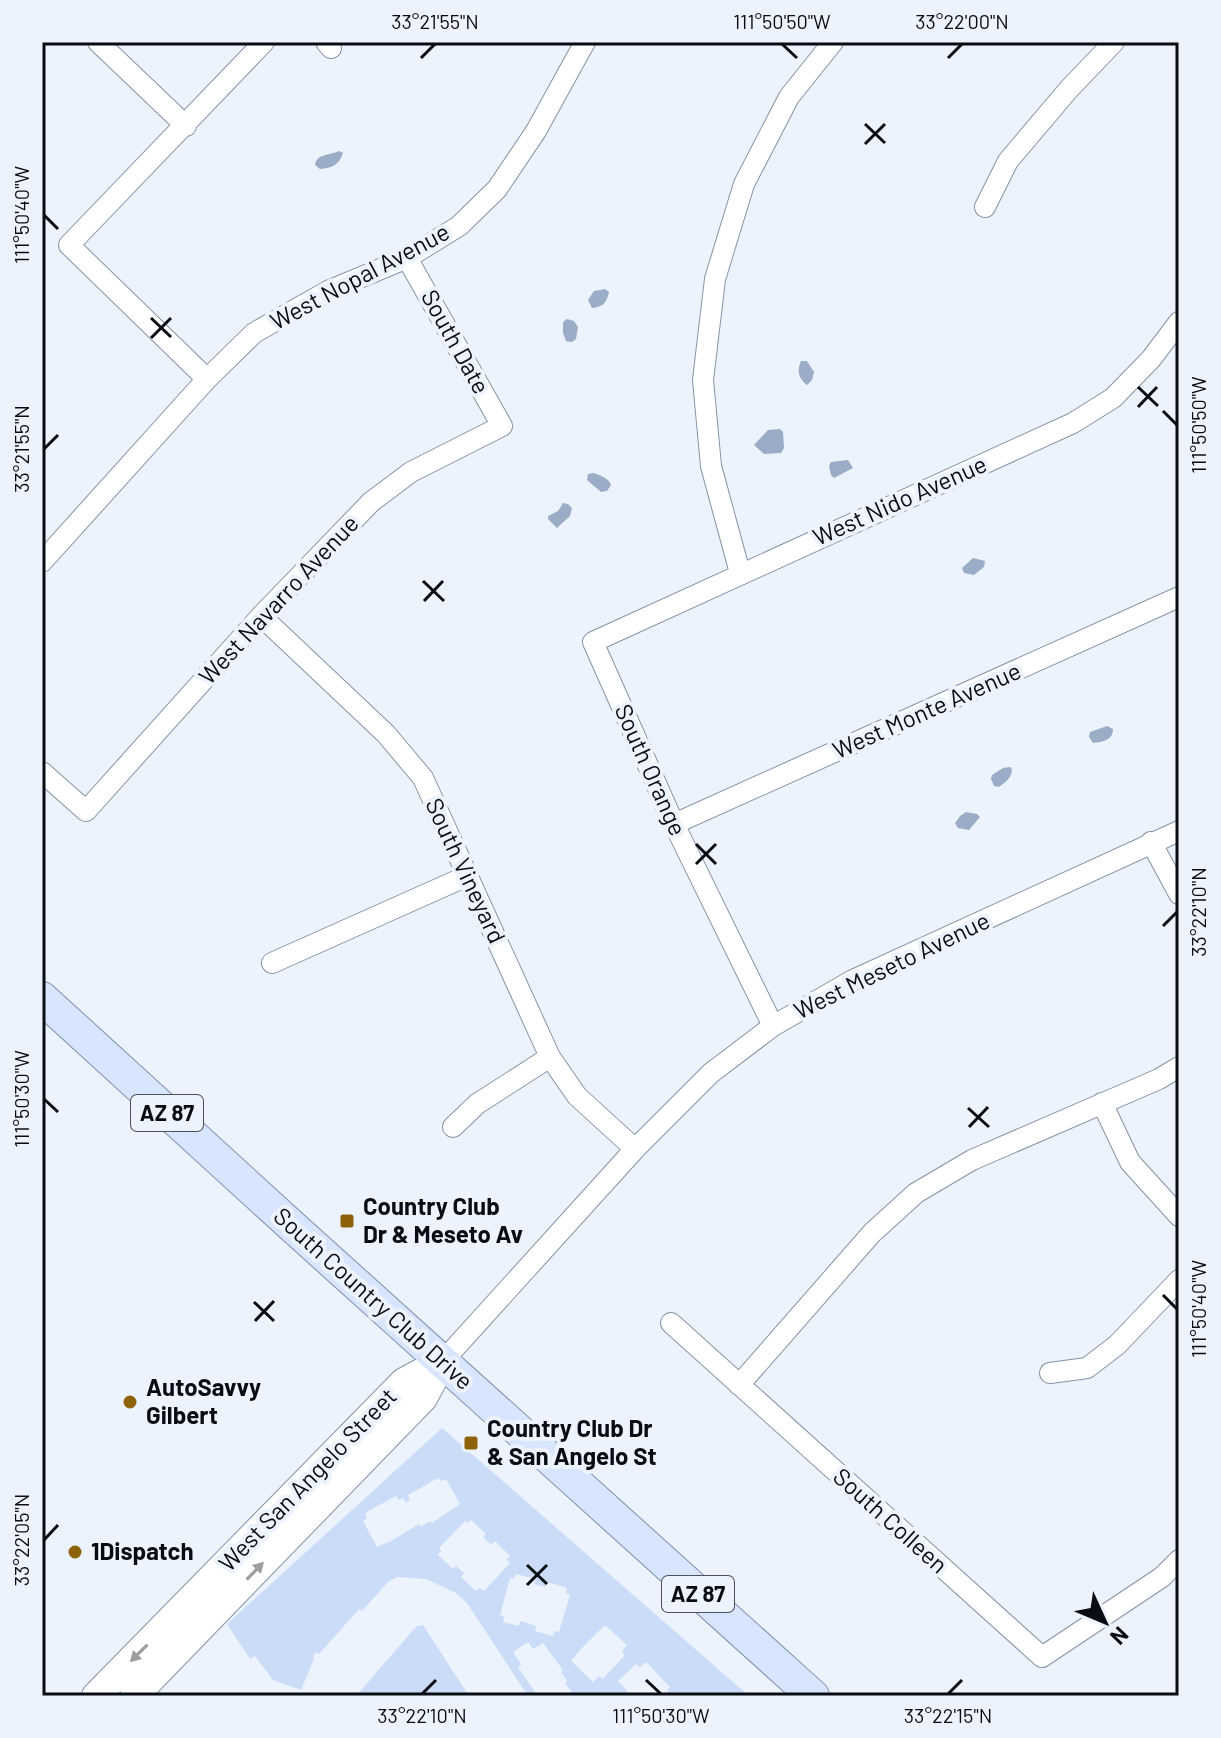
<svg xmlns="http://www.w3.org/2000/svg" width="1221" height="1738" font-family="Barlow,sans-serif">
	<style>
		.green { fill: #cadcf7; fill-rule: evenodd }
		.water { fill: #9bacc6 }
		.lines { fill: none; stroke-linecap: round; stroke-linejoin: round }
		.street-casing { stroke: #8693a7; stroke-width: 22 }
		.secondary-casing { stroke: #8693a7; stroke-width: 30 }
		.primary-casing { stroke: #7e8fac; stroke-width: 34 }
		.street { stroke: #fff; stroke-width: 20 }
		.secondary { stroke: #fff; stroke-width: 28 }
		.primary { stroke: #d7e6fe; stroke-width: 32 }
		.oneway { fill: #9c9ea1 }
		.ticks { fill: none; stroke: #080c13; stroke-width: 3 }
		.poi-dot { fill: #8e6208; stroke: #edf3fc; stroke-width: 3 }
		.labels { text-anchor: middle; stroke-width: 8; stroke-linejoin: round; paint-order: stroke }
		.shield { fill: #edf3fc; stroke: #4d5159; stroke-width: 2 }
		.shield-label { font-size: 22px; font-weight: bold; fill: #080c13 }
		.street-label { font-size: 24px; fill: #080c13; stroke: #edf3fc }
		.poi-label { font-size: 24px; font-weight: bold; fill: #080c13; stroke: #edf3fc; text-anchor: start }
		.neatline { fill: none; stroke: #080c13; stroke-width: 3 }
		.ticks-label { font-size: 20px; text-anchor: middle; fill: #080c13 }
	</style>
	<rect width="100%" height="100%" fill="#edf3fc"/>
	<path class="green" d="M442 1428 749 1696H684L680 1693 677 1696 673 1692 670 1694 667 1691 670 1687 646 1662 640 1667 636 1664 618 1681 627 1691 626 1693 628 1696H575L565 1683 567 1681 561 1672 563 1670 543 1643 533 1649 528 1642 513 1652 521 1664 518 1667 537 1695 542 1693 544 1696H528L467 1603 456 1593 426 1579 397 1577 388 1582 362 1611 359 1609 319 1654 315 1652 313 1658 314 1659 301 1690 273 1680 255 1656 250 1659 227 1624ZM438 1478 441 1481 446 1479 460 1504 432 1523 430 1521 421 1527 419 1524 391 1541 377 1547 363 1521 367 1518 365 1513 396 1496 399 1500 403 1498 406 1503 410 1500 408 1495ZM471 1520 486 1534 483 1537 491 1545 495 1541 510 1556 507 1560 510 1563 484 1591 480 1588 476 1591 461 1577 464 1573 456 1566 453 1569 438 1555 441 1551 439 1548 465 1521 468 1523ZM516 1574 536 1579 534 1584 545 1587 547 1582 567 1588 566 1593 570 1595 559 1632 555 1631 553 1636 535 1631 536 1626 520 1621 519 1626 503 1622 504 1617 500 1615 510 1578 514 1579ZM605 1625 627 1645 622 1651 625 1655 603 1679 599 1676 593 1682 571 1661 581 1649Z
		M423 1625 469 1696H356L414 1629 417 1626Z"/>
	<path class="water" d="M339 151 343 153C339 165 332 168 320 169L315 165C317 153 329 156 339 151Z
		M605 289 609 292C607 302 603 307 592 308L588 300 594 291Z
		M567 319 574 321 578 327 576 339 572 342 566 341 563 333V322Z
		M801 361H807L814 372 812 380 807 385C798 379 797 370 801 361Z
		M780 429 783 432 784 448 781 453 764 454 754 445 768 430Z
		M848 460 853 468 834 478 831 475 829 466 831 462Z
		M594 473C601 476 609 478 611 485L607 491 601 492 587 480 588 474Z
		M563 503 568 504 572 508 570 516 557 528 548 519V516L558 511Z
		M973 558 985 561 984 567 974 575 964 573 962 568Z
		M1107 726 1113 729C1113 740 1103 742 1093 743L1089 737 1090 732Z
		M1010 767 1012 769C1012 777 1006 782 999 787L994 786 991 779 992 775 1003 768Z
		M966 812 977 814 980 817 969 830 958 828 955 823 960 816Z"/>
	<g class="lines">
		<g class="street-casing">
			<path id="street" d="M98 42 186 126
				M326 42 331 48
				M985 207 1008 161 1069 89 1114 42
				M207 379 69 245 264 42
				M42 562 207 379 254 333 328 291 407 258 459 226 497 189 536 131 585 42
				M740 573 711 466 703 380 715 279 744 184 789 97 833 42
				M261 616 386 734 423 778 550 1057 577 1096 635 1149
				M42 772 86 811 261 616 371 502 411 472 502 426 407 258
				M674 824 1179 597
				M1151 842 1179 894
				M272 963 467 876
				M773 1026 674 824 593 642 1073 423 1113 398 1151 359 1179 322
				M1102 1103 1130 1162 1179 1216
				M453 1127 477 1104 550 1057
				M671 1323 1042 1657 1162 1577 1179 1560
				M443 1361 635 1149 711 1073 773 1026 853 980 1179 831
				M1050 1373 1087 1368 1117 1345 1179 1280
				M739 1385 872 1233 916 1193 972 1160 1159 1079 1179 1067"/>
		</g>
		<g class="secondary-casing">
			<path id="secondary" d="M96 1696 404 1382 443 1361
				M134 1696 423 1398 443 1361"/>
		</g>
		<g class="primary-casing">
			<path id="primary" d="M42 998 293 1227 813 1696"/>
		</g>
		<use href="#street" class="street"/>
		<use href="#secondary" class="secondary"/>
		<use href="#primary" class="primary"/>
	</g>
	<defs><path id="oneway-solid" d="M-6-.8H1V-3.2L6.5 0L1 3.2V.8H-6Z" transform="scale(2)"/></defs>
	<g class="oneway">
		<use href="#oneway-solid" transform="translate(255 1571) rotate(-46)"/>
		<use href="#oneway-solid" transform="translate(139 1653) rotate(135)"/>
	</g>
	<path class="ticks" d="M782 44 797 58M421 58 435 44M948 58 962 44M865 124 885 143M865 144 885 124M44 215 58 229M151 318 171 337M151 338 171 318M1138 387 1158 406M1138 407 1157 387M1163 411 1177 425M44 449 58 435M423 581 444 601M424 601 443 581M696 844 716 864M696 864 716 844M1163 926 1177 912M44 1099 58 1112M968 1108 989 1127M969 1127 988 1107M1163 1295 1177 1309M254 1302 274 1321M255 1321 274 1301M44 1540 58 1525M527 1565 547 1584M527 1585 547 1565M646 1680 661 1694M422 1694 436 1680M948 1694 962 1680"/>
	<g class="poi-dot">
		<rect x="339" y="1213" width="16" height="16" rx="4"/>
		<circle cx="130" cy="1402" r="8"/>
		<rect x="463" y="1435" width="16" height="16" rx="4"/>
		<circle cx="75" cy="1552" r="8"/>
	</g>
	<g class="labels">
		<g class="shield">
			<rect x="131" y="1095" width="72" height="36" rx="6"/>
			<rect x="662" y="1576" width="72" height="36" rx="6"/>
		</g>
		<g class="shield-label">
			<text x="167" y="1121">AZ 87</text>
			<text x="698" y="1602">AZ 87</text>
		</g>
		<g class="street-label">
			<text transform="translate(360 277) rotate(-28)" y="8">West Nopal Avenue</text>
			<text transform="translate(455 342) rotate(61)" y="8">South Date</text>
			<text transform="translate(900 501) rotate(-24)" y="8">West Nido Avenue</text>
			<text transform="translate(279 600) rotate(-47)" y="8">West Navarro Avenue</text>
			<text transform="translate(927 711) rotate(-24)" y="8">West Monte Avenue</text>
			<text transform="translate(650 770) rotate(66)" y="8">South Orange</text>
			<text transform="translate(465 871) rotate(65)" y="8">South Vineyard</text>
			<text transform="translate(892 966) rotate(-26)" y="8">West Meseto Avenue</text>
			<text transform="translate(373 1299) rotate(42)" y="8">South Country Club Drive</text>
			<text transform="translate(308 1480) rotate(-46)" y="8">West San Angelo Street</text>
			<text transform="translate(890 1521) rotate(42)" y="8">South Colleen</text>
		</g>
		<g class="poi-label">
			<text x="363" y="1215">Country Club<tspan x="363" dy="28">Dr &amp; Meseto Av</tspan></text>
			<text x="146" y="1396">AutoSavvy<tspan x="146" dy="28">Gilbert</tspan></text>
			<text x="487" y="1437">Country Club Dr<tspan x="487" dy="28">&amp; San Angelo St</tspan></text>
			<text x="91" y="1560">1Dispatch</text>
		</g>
	</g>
	<rect width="1221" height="1738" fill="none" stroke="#edf3fc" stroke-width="88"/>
	<g transform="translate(1105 1622) rotate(134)" stroke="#edf3fc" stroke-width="6" paint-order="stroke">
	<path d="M0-6L14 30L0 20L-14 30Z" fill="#080c13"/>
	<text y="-12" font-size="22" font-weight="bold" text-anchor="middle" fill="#080c13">N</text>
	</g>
	<rect x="44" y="44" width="1133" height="1650" class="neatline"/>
	<g class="ticks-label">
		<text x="435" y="29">33°21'55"N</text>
		<text x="782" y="29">111°50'50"W</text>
		<text x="962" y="29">33°22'00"N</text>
		<text transform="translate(22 215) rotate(-90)" y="7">111°50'40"W</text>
		<text transform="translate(1199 425) rotate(-90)" y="7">111°50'50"W</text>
		<text transform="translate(22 449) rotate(-90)" y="7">33°21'55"N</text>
		<text transform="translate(1199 912) rotate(-90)" y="7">33°22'10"N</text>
		<text transform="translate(22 1099) rotate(-90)" y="7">111°50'30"W</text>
		<text transform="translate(1199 1309) rotate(-90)" y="7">111°50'40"W</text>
		<text transform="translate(22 1540) rotate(-90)" y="7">33°22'05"N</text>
		<text x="422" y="1723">33°22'10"N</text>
		<text x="661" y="1723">111°50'30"W</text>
		<text x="948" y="1723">33°22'15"N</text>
	</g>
</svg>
